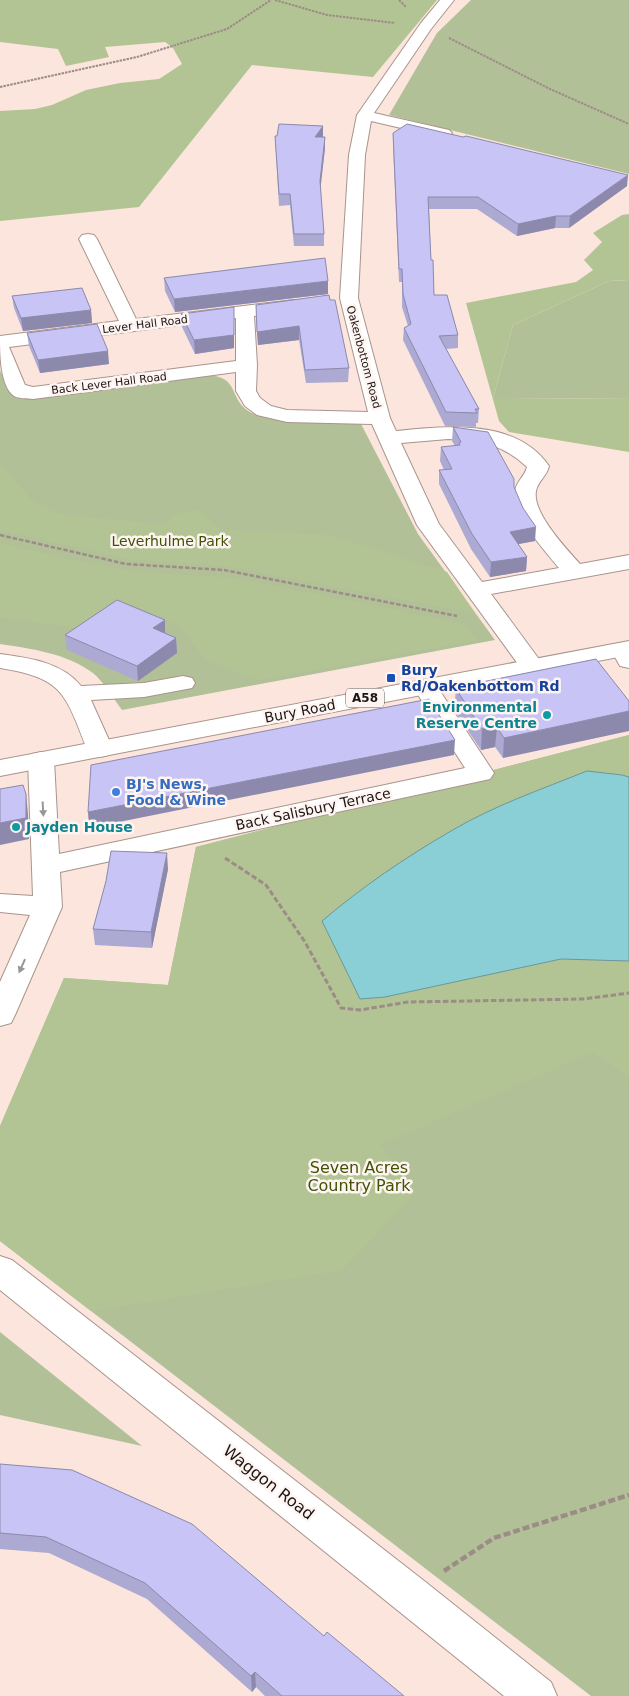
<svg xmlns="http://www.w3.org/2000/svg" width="629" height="1696" font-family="'DejaVu Sans',sans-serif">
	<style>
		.green { fill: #b2c098 }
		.forest { fill: #b3c494 }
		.water { fill: #8bcfd6; stroke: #6a979b }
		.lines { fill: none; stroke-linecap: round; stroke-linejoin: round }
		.minor-casing { stroke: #a9948c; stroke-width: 2 }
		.highway-casing { stroke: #a9948c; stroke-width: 2 }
		.path-far3 { stroke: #9c8c86; stroke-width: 2; stroke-dasharray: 2.5 1; stroke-linecap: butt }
		.path-far2 { stroke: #9c8c86; stroke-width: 2.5; stroke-dasharray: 4.5 2; stroke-linecap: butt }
		.path-far1 { stroke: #9c8c86; stroke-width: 3; stroke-dasharray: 5.5 2.5; stroke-linecap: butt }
		.path { stroke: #9c8c86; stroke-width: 4.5; stroke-dasharray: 7 3; stroke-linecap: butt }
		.minor { fill: #fff; fill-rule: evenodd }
		.highway { fill: #fff; fill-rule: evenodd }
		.wall { fill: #aca9d3 }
		.shaded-wall { fill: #8c89ac }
		.building { fill: #c8c4f5; stroke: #8c89ac }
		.oneway { fill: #999694 }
		.transit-dot { fill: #1a4fb4; stroke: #fef5f2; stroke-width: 2 }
		.culture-dot { fill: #0f9aa8; stroke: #fef5f2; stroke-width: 2 }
		.shop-dot { fill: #3f7fe0; stroke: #fef5f2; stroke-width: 2 }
		.labels { text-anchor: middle; stroke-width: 5; stroke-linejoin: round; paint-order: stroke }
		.far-street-label { font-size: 11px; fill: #1c1512; stroke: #fef5f2 }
		.shield { fill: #fef5f2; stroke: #605855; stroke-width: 1 }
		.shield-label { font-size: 12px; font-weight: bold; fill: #1c1512 }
		.park-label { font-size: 14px; fill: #405305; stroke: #fef5f2 }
		.transit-label { font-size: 14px; font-weight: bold; fill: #164399; stroke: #fef5f2; text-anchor: start }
		.culture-label { font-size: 14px; font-weight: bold; fill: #0d838f; stroke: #fef5f2; text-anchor: end }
		.street-label { font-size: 14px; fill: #1c1512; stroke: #fef5f2 }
		.shop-label { font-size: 14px; font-weight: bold; fill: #366cbe; stroke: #fef5f2; text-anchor: start }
		.near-park-label { font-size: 16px; fill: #405305; stroke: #fef5f2 }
		.near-street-label { font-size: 16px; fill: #1c1512; stroke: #fef5f2 }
	</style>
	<rect width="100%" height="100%" fill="#fbe5dc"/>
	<path class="green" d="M471 0H629V174L389 115 437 33Z
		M629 280V398L493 399 513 325 609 281Z
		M0 370 8 390 15 395 208 375C243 378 226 401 254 414 276 424 335 423 361 424L418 534 495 640 122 710C113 698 104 682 93 673 66 653 32 649 0 644Z
		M629 735V1696H591L0 1241V1126L64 978 168 985 196 847Z
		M0 1332 142 1446 0 1415Z"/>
	<path class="forest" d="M0 0H437L373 77 252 65 139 207 0 221V111L35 109 52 105 86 90 120 83 159 79 182 64 173 48 165 42 105 47 109 57 66 66 58 49 0 42Z
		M629 214V280L609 281 513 325 493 399 629 398V452L509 432 499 421 466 303 576 282 593 270 584 260 602 242 593 233 622 215Z
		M0 462 30 499 59 514 165 525 176 514 199 510 220 530 328 535 447 572 475 613 228 566 130 559 0 530Z
		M0 543 66 559 137 572 234 578 465 624 476 640 259 680 206 660 178 625 165 620 152 629 94 631 0 617Z
		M629 735V1077L593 1052 379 1145 416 1191 342 1270 91 1311 0 1241V1126L64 978 168 985 196 847Z"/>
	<path class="water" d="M587 771 622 775 629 777V961L561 959 385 997 360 999 322 921C362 887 406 857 451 831 493 806 542 789 587 771Z"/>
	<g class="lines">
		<g class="minor-casing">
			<path id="minor" d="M440 0H454L431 29 374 113 449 130 452 133 449 136 444 138 371 121 365 155 358 298 390 418 396 431C446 426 516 418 549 466 547 476 538 481 536 491 532 513 566 548 580 564L629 555V569L491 594 544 666 541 671 532 673 523 671 417 525 372 424 287 422 257 415 245 406 236 391V372L33 399C27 398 19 399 14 396 0 386 0 353 0 336L119 321 79 239 82 235 88 234 94 235 97 239 136 319 294 300 300 301 303 305 300 309 254 316 257 365 256 391 260 398 271 406 287 410 368 412 340 298 349 155 357 115 421 23ZM236 318V361L33 387 25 385 9 347ZM448 439C480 440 504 445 527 467 525 476 516 482 515 491 511 514 545 551 559 568L482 582 439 524 401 443Z
				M623 643 629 644V668L620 666 611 650 614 645Z
				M0 654C29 658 62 662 81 686L144 683 183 676 192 678 195 683 192 688 144 697 91 700 113 749 109 755 100 757 91 755 87 749C65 693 63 678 0 668Z
				M425 680 434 682 494 773 490 779 60 872 62 907 15 1015 11 1023 0 1026V982L30 915 0 912V894L33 896 28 760 32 754 41 752 50 754 54 760 59 854 465 768 413 687 416 682Z
				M0 1256 12 1260 423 1580 551 1682 557 1696H504L0 1290Z"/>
		</g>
		<g class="highway-casing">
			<path id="highway" d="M629 641V655L0 776V760Z"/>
		</g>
		<path class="path-far3" d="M275 0 327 15 395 23
			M399 0 406 7
			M449 38 550 89 629 124
			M0 87 137 57 227 29 271 0"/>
		<path class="path-far2" d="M0 535 126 564 224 570 457 616"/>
		<path class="path-far1" d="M225 858 266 885 305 942 341 1008 360 1010 408 1002 583 999 629 993"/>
		<path class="path" d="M444 1571 494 1538 629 1495"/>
		<use href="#minor" class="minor"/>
		<use href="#highway" class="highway"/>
	</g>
	<path class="wall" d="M393 133 627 186 569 228H555L517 236 477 209H429L431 260 434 295 458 335V348L446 349 479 409 478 423H476V427L445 426 403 340 404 328 408 326 402 307V282H399L393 144Z
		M275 136 325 137V148L320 188 324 234V246H294L290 205 279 206Z
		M164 278 328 294 175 312 165 291Z
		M12 296 91 310 92 323 23 331 14 308Z
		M330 300 349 368 348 382 306 383 299 340 258 345 256 305Z
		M181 314 234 348 195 354 182 327Z
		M27 333 109 364 40 373 29 346Z
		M453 427 514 487 535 541 518 544 527 557 526 571 490 577 471 549 439 484V470H444L440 461 441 447 455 446 452 441Z
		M165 620V633L176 638 177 653 138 681 67 650 65 635Z
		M596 659 503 758 495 747 481 750 454 710 456 689 467 687V685Z
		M168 869 152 948 95 945 93 929Z
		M0 1464 324 1636 404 1696H265L256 1687 252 1692 147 1599 49 1553 0 1549Z"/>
	<path class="shaded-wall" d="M323 126V137H315Z
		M325 137V148L320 193V181Z
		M628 175 627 186 569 228 570 216Z
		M556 216 555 228 517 236 518 224Z
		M328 281V294L175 312 174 299Z
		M234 307V348L195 354 194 340Z
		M91 310 92 323 23 331 21 318Z
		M299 326V340L258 345 257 332Z
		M108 351 109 364 40 373 38 360Z
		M536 527 535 541 508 546 510 532Z
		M527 557 526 571 490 577 491 562Z
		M165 620V634L153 628Z
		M176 638 177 653 138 681 137 666Z
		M629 711V731L503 758 504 738Z
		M497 727 495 747 481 750 482 729Z
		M455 740 454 755 89 828 88 812Z
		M26 794 28 814 29 839 0 845V823Z
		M167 853 168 869 152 948 151 932Z
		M255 1672 256 1687 252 1692 251 1676Z"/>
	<path class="building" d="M279 124 323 126 315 137H325L320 181 324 234H294L290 194H279L275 136H277Z
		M407 124 463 137 466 136 628 175 570 216H556L518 224 478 197H428L431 260H433L434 295H447L458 335 439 336 479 409H475L477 413 446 412 404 328 411 324 403 294 402 269H399L393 133Z
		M325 258 328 281 174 299 164 278Z
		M82 288 91 310 21 318 12 296Z
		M329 295 330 300H335L349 368 305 370 299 326 257 332 256 305Z
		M234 307V335L194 340 181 314Z
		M97 324 108 351 38 360 27 333Z
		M453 427 488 432 514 479V487L523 508 536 527 510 532 527 557 491 562 472 534 439 470 452 469 441 447 460 445 459 443 461 442Z
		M117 600 165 620 153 628 176 638 137 666 65 635Z
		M596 659 629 701V711L504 738 497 727 482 729 456 689 469 687 467 685Z
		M429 699 455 740 88 812 91 765Z
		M23 785 26 794V818L0 823V789Z
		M111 851 167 853 151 932 93 929 106 881Z
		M0 1464 72 1470 192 1524 324 1636 327 1632 404 1696H282L255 1672 251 1676 145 1583 46 1537 0 1533Z"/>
	<defs><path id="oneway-solid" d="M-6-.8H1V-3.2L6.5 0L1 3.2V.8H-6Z" transform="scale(1.25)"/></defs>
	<g class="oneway">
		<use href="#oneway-solid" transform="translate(43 809) rotate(87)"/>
		<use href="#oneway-solid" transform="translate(22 966) rotate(114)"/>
	</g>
	<rect class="transit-dot" x="386" y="673" width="10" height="10" rx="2.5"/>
	<g class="culture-dot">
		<circle cx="547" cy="715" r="5"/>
		<circle cx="16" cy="827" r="5"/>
	</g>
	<circle class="shop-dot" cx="116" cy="792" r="5"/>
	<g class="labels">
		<g class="far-street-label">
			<text transform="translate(145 324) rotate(-7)" y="4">Lever Hall Road</text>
			<text transform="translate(364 357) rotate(75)" y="4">Oakenbottom Road</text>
			<text transform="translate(109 383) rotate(-7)" y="4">Back Lever Hall Road</text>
		</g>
		<rect class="shield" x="346" y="688.5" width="38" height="19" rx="4"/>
		<g class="shield-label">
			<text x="365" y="702">A58</text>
		</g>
		<g class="park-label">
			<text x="170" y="546">Leverhulme Park</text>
		</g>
		<g class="transit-label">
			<text x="401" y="675">Bury<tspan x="401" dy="16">Rd/Oakenbottom Rd</tspan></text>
		</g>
		<g class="culture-label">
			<text x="537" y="712">Environmental<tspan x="537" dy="16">Reserve Centre</tspan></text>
			<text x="26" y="832" text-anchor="start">Jayden House</text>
		</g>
		<g class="street-label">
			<text transform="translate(300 711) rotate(-11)" y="5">Bury Road</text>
			<text transform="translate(313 809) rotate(-12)" y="5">Back Salisbury Terrace</text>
		</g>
		<g class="shop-label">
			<text x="126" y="789">BJ's News,<tspan x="126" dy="16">Food &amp; Wine</tspan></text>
		</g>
		<g class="near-park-label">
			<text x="359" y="1173">Seven Acres<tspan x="359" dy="18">Country Park</tspan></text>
		</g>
		<g class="near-street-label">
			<text transform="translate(269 1482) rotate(38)" y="6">Waggon Road</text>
		</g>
	</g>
</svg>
